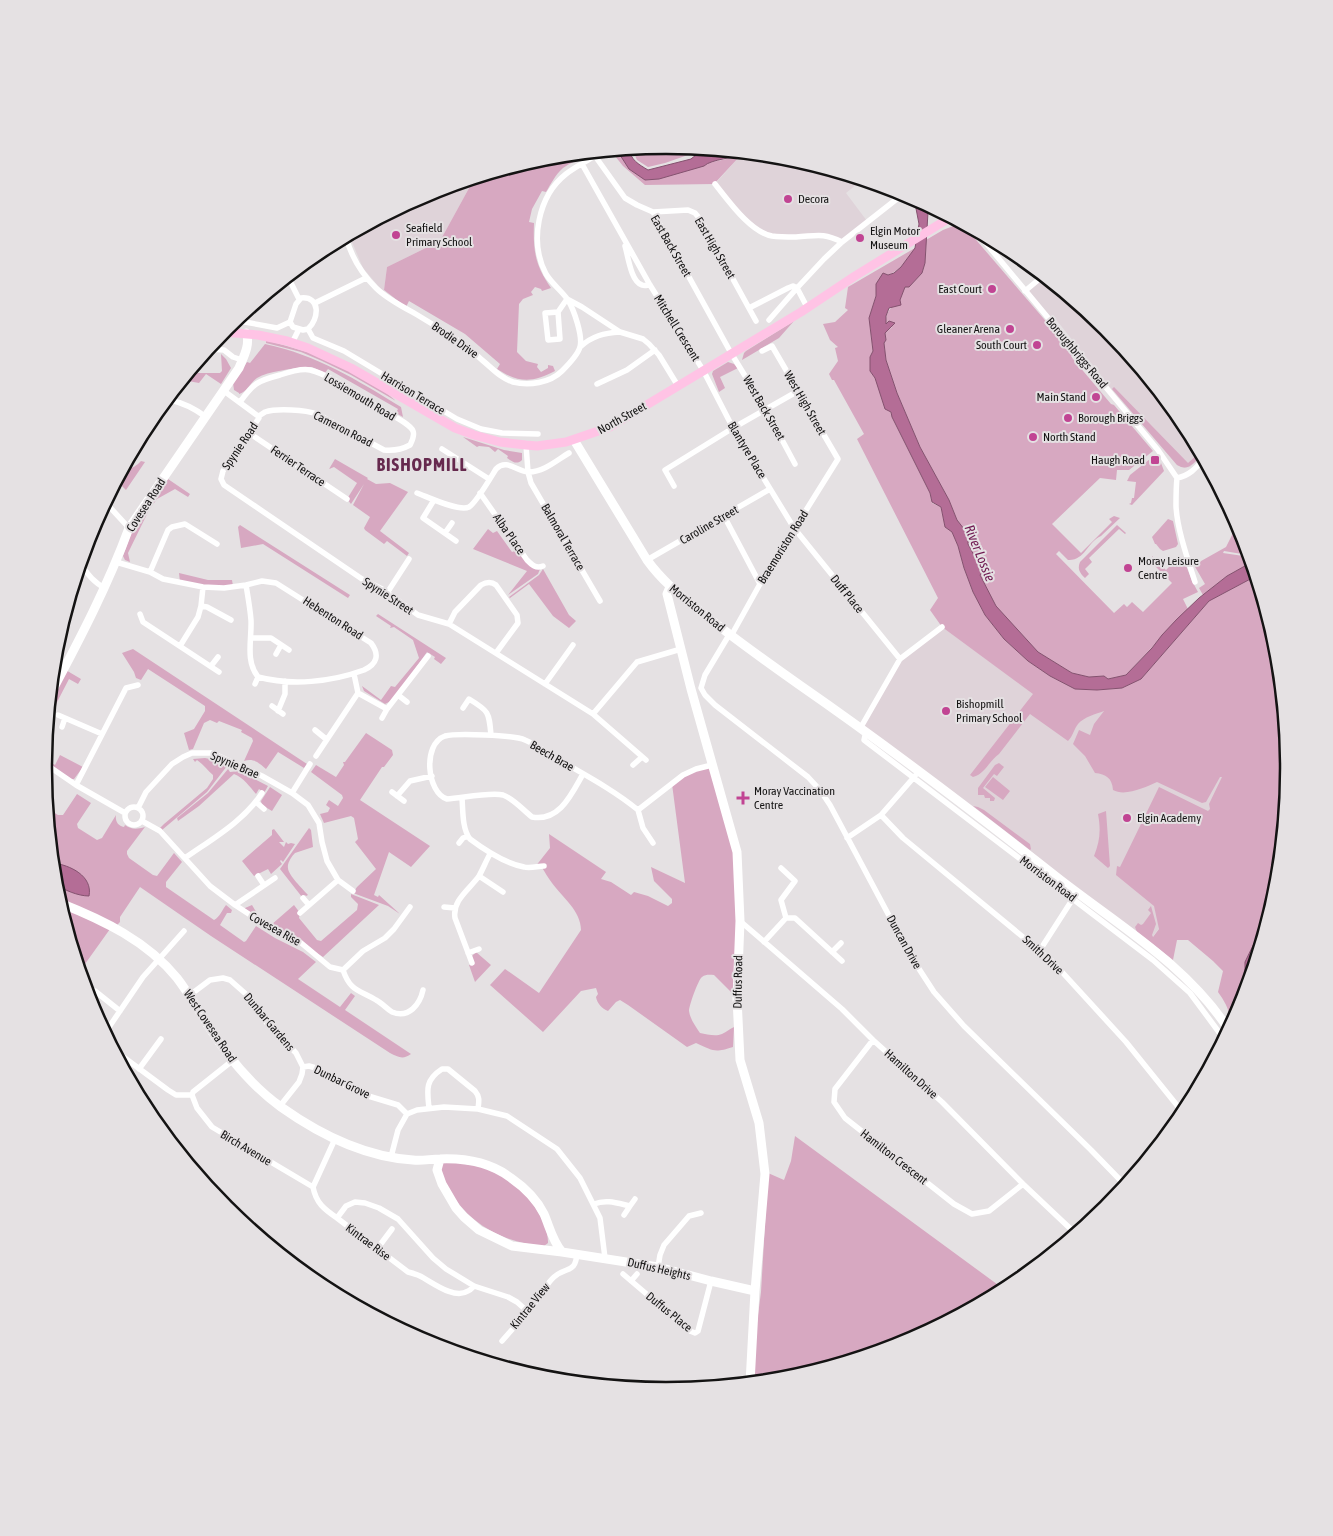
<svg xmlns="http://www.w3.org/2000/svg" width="1333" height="1536" font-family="'Asap Condensed',sans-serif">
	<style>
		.built { fill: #dfd3d9 }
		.green { fill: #d7a8c1 }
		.water { fill: #b46d96; stroke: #84526f }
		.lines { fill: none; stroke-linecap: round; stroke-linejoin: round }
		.street { stroke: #fff; stroke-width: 5.5 }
		.secondary { stroke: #fff; stroke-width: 9 }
		.primary { stroke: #ffc3e5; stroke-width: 9 }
		.poi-dot { fill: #c14493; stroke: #e5e1e3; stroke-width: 2 }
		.labels { text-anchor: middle; stroke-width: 4; stroke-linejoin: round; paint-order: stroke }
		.poi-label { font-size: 12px; fill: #141313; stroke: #e5e1e3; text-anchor: start }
		.street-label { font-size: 12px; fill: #141313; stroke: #e5e1e3 }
		.water-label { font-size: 14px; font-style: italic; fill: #701a52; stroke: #e5e1e3 }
		.district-label { font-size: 18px; font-weight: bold; letter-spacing: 1px; fill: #66294e; stroke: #e5e1e3 }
		.rim { fill: none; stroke: #141313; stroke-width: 2.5 }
	</style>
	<rect width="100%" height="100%" fill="#e5e1e3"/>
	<path class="built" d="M746 153 788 157 862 180 846 193 867 221 842 242 833 238H784L756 228 715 184 740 156Z
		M474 179 440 241 387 267 384 291 380 288 363 268 349 235 428 193Z
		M1044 276 1107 328 1184 422 1202 455 1190 467 1184 468 1177 465 1104 380 1054 317 1050 319 1026 291Z
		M942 627 1034 694 1269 706 1181 898 1149 942 861 727 900 659Z"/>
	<path class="green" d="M667 145 705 149 665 163 648 167 637 160 632 149Z
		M619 150 620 155 646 180 659 179 707 163 727 159 734 156H740L714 184 645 185 623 166 611 151Z
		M588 153C581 160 571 162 563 168 555 175 551 184 546 192L542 191 532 209 529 222 534 223C533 251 535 265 551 288L542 291 541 289 535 287 531 292 533 295 523 299 519 304 517 352 526 361 538 364 537 367 541 372 548 368V365L553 366 555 371C532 383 519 383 497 369L500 364 465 334 409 301 406 307 384 290 387 267 440 241 474 179 545 157Z
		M956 225H961L965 227 1044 319 1072 355 1071 356 1073 359 1111 404 1114 405 1153 451 1129 470H1117L1116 480 1100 478 1052 524 1081 553 1112 522 1109 519 1114 516 1120 518 1101 536C1087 542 1085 561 1068 560L1059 551 1056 554 1114 613 1124 604 1127 607 1132 602 1143 612 1172 583 1150 561 1152 560V556L1166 570 1177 559 1184 560 1192 581 1198 592 1183 599 1188 609 1126 675 1108 679 1104 676 1089 677 1072 673 1038 652 996 606 980 575 984 570 977 561 968 544V534L957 520 949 500 920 447 897 393 886 360 884 343 886 340 885 333 892 327 886 325C886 310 889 311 898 301 902 297 903 291 905 286L909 287 922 273 925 263 926 240 943 230Z
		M915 248C908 259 901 270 888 275L883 273 869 318 873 351 870 357V371L875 378 891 412 892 417 930 493 932 503 941 507 945 527 952 532 958 546 964 568 973 592 985 615 1004 639 1028 661 1050 676 1075 689 1097 690 1122 688 1141 679 1209 601 1256 576 1277 647 1289 768 1287 793 1283 809 1278 844 1280 863 1260 931 1245 962V977L1248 986 1242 1007 1231 1027C1231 1013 1226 1003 1218 992L1223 971 1213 961 1188 940H1177L1173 960 1137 932 1135 927 1138 923 1141 925 1143 924 1151 913 1148 910 1151 906 1156 924 1152 935 1153 937 1159 929 1154 906 1116 875 1117 866 1120 867 1159 787 1208 811 1210 809 1209 804 1222 777H1220L1206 802 1202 803 1157 782C1146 787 1125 797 1113 790 1112 778 1106 774 1095 773L1085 756 1073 744 1079 730 1090 735 1094 724 1104 711C1096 714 1084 717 1078 724 1074 729 1073 736 1068 741L1030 714 999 754C989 761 985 774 973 777L970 775 1033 694 942 627 930 610 938 598 857 439 864 434 834 380H832L829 374 838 361 835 348 838 347 830 340 823 324 835 322 848 310 845 308 848 287Z
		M794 321 779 338 742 360 744 353 746 351Z
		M266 340 324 357 384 391 396 401 351 375 322 361 301 352 266 343Z
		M265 344C317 355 357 380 401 407L403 417 396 413 398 409 328 369 325 373 312 367H305C291 369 269 371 257 378 250 383 247 392 239 394V393L234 390 233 383 247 362 250 363Z
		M221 354 226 359 231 368 221 384 206 374 199 383 183 380 189 373H220L222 371Z
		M728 362 734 364 738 368 720 377 725 388 719 392 712 374 713 371Z
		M1114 387 1188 463 1196 456 1199 458C1192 465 1187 471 1177 465L1112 389Z
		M463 437 504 450 522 453V460C517 465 513 462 507 458L508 456 498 449 495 452 489 447 479 446 477 447Z
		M1155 455 1161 463 1164 471 1132 505 1129 504 1131 503 1132 498H1134L1136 482 1127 481 1130 475Z
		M335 459 368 478 367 479 376 484 390 483 408 492 380 531 409 553 407 556 387 541 384 544 365 530 364 528 370 517 353 505 364 484 351 504 347 499 357 483 334 467 329 469Z
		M141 461 145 462 126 490 117 481C125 467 132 471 141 461Z
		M168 479 190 494 188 497 175 489 157 499 149 510 128 553 130 562 125 560 123 556 132 531Z
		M1168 519 1173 521 1178 544 1176 547 1163 551 1160 549 1156 544H1155L1152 537Z
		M240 525 350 595 348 598 263 544 241 548 238 527Z
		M1117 525 1126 533 1125 534 1119 529 1089 558 1092 562 1085 569 1089 574 1085 578C1080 573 1077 569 1080 562Z
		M488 529 493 533 497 531 512 552 517 550 540 569 538 574 508 595 527 571 473 549Z
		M1238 530 1242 536V539L1245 541 1249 554 1248 555 1224 551 1223 553 1250 557 1252 562 1227 576 1203 595 1199 588 1205 584 1194 565 1226 547 1233 533Z
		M543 569 569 615 576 621 569 628 553 616 529 584 510 598 509 597 539 575Z
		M179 573 208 580H232L233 586 224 588 180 582Z
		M378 614 446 658 441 664 434 659 435 657 427 652 393 700 385 704 364 691 362 686 381 700 391 686 395 687 419 658 413 640 394 627 390 628 391 626 376 616Z
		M133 649 307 764 304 768 278 752 266 769C259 763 254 758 244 761L253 741 252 738 241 732 242 730 219 721 217 723 210 720 204 723 193 749 189 750 184 733 194 729 205 711V706L148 669 141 680 136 678 134 672 122 653Z
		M64 669 81 679 78 684 69 679 54 708 50 706 64 676Z
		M366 733 392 750 393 755 384 767H382L360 800 430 846 411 867 389 852 374 895 378 897 379 895 400 914 388 906 353 893 357 887 376 869 355 842 358 839 354 818 351 816 324 823 320 814 328 812 330 808 326 805 329 800 338 806 343 798 342 795 311 772 316 765 336 777 344 765 343 762H345Z
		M60 755 83 767 74 779H70L45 760 49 761 55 765Z
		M205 758 214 760 227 766 207 792 162 830 160 828 164 824 207 788 213 779V775C207 770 203 764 197 760L195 762 193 759Z
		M999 763 1004 767 997 776 994 774 983 788 995 798 994 801H990V798H985L984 795H978V788L995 765Z
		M712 765 735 843 737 998 714 975C710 975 706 974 702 977 698 980 689 1006 689 1011 690 1019 696 1027 700 1033 707 1034 715 1037 722 1034 727 1032 729 1029 734 1027L733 1047C714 1053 714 1051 696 1043L687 1047 628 1005 620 1000 616 1002 608 1011C602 1009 597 1003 596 997L598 994 596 988 581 991 543 1032 490 985 505 969 539 993 581 930C581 911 563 898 552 883 548 878 545 872 541 866L535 867 550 848 549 834 606 872 601 879 611 882 631 895 634 892 648 896 668 906 672 903V899L654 881 651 867 685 883 672 784 683 775Z
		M228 769 230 772 239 771 268 786 264 793 259 789 256 794C250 787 243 777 234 774L199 806 178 821 177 818 208 793Z
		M993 777 1010 791 1003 800 985 787Z
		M270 787 282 795 272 811 262 805 261 801Z
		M77 794 91 803 77 824 78 828 97 840 102 838 116 815C115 821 118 826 124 827L125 825C132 830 137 829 145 827L127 851V854L129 858 153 875 157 876 174 853 182 862 166 882V887L214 920C220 917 222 910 226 905L232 910 231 913H227L220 925 244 942 246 941 256 926 275 938 303 952 316 962 298 979 340 1007 351 993 355 996 345 1010 411 1054C403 1060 398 1057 390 1053L211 936 140 887 120 917V922L117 925 59 900 56 889 48 809 58 815H63Z
		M973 806 978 807 984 810 1030 844 1031 849 1030 850Z
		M1106 811 1110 866 1108 868 1094 856C1100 841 1101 830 1098 814Z
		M309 828 311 830 313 847 295 853C292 856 287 863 288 868 288 875 303 889 308 895L306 896 305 895 302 897 280 869Z
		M274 829 284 842H279L284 847 286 842 288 844 291 843 295 844 283 862 281 860 280 861 282 864 271 874 268 869 254 876 242 861 272 835V830Z
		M351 894 379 905 323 957 245 909V908L252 905 258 915 271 925 294 905 300 913 299 918 317 940 321 941 357 910 358 904 351 897Z
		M61 907 110 929 80 971Z
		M476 952 491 965 475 982 469 965 473 964 472 956Z
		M795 1136 1005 1290 905 1343 788 1379 756 1382 750 1377 761 1292 768 1173 784 1180 791 1161Z
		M450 1161C462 1164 476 1165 488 1169 514 1177 549 1214 548 1243L544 1246C504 1243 468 1224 449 1189 444 1181 441 1173 441 1164Z"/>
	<path class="water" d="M629 149C631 160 638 164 648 170L691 159C705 146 728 151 746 153 736 158 711 159 704 166L659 179 645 180 629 169 620 155 619 150Z
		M914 198 925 203 928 212 925 263 922 273 909 287H905L900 300 901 305 889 308 886 316V324L889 321 895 323 885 333 886 340 884 343 886 360 897 393 920 447 949 500 957 520 968 534V544L977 561 984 570 980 575 996 606 1038 652 1072 673 1089 677 1104 676 1108 679 1126 675 1152 648 1162 635 1177 619 1199 598 1227 576 1252 562 1256 576 1209 601 1141 679 1122 688 1097 690 1075 689 1050 676 1028 661 1004 639 985 615 973 592 964 568 958 546 952 532 945 527 941 507 932 502 930 493 892 417 891 412 885 409 875 378 870 371V357L873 351 869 318 876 296V284L883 273 888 275 894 273 901 267 915 248 919 224Z
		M53 863C70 865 93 876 89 896 78 896 64 890 55 884Z
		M1280 863 1277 890 1258 953 1251 972 1252 973 1248 986 1245 977V962L1260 931Z"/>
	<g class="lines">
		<path class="street" d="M595 156 625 198 637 205 653 212 731 353 766 410 795 464
			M582 164 650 285 703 370 733 428 794 528 900 659
			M715 184C728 200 750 232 772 236 779 237 788 237 796 237 816 236 822 232 842 242
			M653 212 688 210 695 213 700 219 756 321
			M975 230 1158 450 1177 478
			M346 237C351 256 362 274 376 288 386 298 401 306 414 313 437 327 462 341 482 360 492 368 500 378 513 382 529 386 550 383 562 371 567 366 578 354 580 347 583 336 574 310 568 300 562 291 552 284 546 274 529 242 538 196 566 174 575 167 585 162 595 156L597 152
			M625 246C628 256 631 282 642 285 645 286 647 285 650 285
			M288 277 299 299
			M1025 291 1043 276
			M315 303 366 278
			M807 307 797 288 824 259 842 242 898 198 905 195
			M749 308 788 288 793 286 797 288
			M558 312 545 313 548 340 560 339 558 312 567 299 582 307 620 332 643 339 649 344 659 355 678 386
			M769 320 797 288
			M233 322H245L277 328 290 322
			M290 322 296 304 301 298C321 296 319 319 308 329
			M290 322 293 327 303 330 308 329
			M308 329 313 338 344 351 457 419 481 429 502 433 538 434
			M292 343 299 329
			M580 347C592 336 604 333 620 332
			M209 349 224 350 233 357 242 360
			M597 384 627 370 655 350
			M224 391 258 416C261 415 263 413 265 412 277 408 306 410 317 414L384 450C394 451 401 450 410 445 412 441 415 436 413 431 410 423 385 412 378 407 361 397 329 374 310 370 301 368 289 372 280 375 257 381 254 383 240 402
			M170 400C184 403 194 408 206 417
			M168 406 171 395
			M258 416 259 418 223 471 221 479 224 485 362 579 382 589 418 615 449 624 593 714 646 760
			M249 433 347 499
			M526 445 528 472 531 483 600 601
			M442 449 489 479
			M1177 478C1176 487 1176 497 1176 506 1177 529 1188 560 1195 582
			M1177 478C1189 476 1196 468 1204 459
			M674 486 665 470 733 428 798 391
			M417 493C428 497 459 512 469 507 476 503 491 477 496 469 507 458 517 472 529 472 544 472 557 460 569 453
			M480 493 527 560C532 565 536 569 543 566
			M434 500 423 518 456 541
			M106 503 129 528
			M724 516 760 584
			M445 533 452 523
			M647 560 770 489
			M116 562 150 572 163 579 203 587 224 588 246 585 262 581 276 583 371 643C380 655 377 664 364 670 331 682 292 686 258 677 245 661 252 639 251 620 250 608 248 597 246 585
			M81 565C87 573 94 583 105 588
			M150 572 168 530 172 527 185 524 217 544
			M387 593 409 559
			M201 606 207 607 231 620
			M140 614 143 622 219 672
			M449 624 455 612 481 585C486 582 491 581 496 585L517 615 518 623 496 653
			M729 635 705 675 701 688 705 695 715 705 808 777 820 790 830 805 910 955 934 992 964 1026 1091 1150 1126 1186
			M731 636 760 584 838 459 772 346 762 351
			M251 638H271L289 650
			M180 646 198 617 201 606 203 587
			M276 654 281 645
			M211 666 218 657
			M255 684 258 677
			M545 684 573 645
			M358 693 387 709 428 656
			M398 695 407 702
			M272 706 283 714
			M463 708 469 699C489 711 489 712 491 735
			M278 711 285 694V681
			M593 714 637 662 681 649
			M58 715 102 734
			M382 718 387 709
			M62 727 65 718
			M861 727 900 659 942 627
			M315 730 326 739
			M866 731 864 740 1153 960 1190 993 1224 1039
			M316 756 358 693 354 674
			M44 763 76 785 125 813
			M633 765 642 757
			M583 774C572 793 560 822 532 817 523 810 514 799 503 795 490 792 462 798 447 799 427 793 422 744 445 736 456 733 514 735 525 740 537 745 549 754 561 761 587 776 615 791 638 810L683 775 696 769 712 765
			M76 785 126 688 138 685
			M392 792 404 801
			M292 793 310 764
			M397 796 410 781 432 776
			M462 798C463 810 462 829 470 839 486 851 504 863 524 867 530 869 538 866 544 866
			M256 802 264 809
			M125 816a9 9 0 1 1 18 0a9 9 0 1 1-18 0Z
			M138 808 146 792 172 764 183 757 192 753H212L262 776 292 793 308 805 319 823 322 842 327 861 338 880 353 891
			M638 810 643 828 653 843
			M881 815 903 838 1052 961 1126 1042 1184 1114
			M142 821 160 831 210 886 235 905 273 930 300 942 330 967 343 970 363 951 385 938 394 929 410 907
			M847 838 881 815 915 776
			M459 843 463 838 468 836
			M185 858C212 839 244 821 262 793
			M781 868 795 881 781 900 786 918
			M258 876 264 885
			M479 876 503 892
			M303 898 309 905
			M235 905 275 878
			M444 907 455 908
			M300 913 338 880
			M740 921 842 1009 873 1040 942 1102 1023 1184 1076 1234
			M764 942 786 918H795L842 961
			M1040 950 1074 897
			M832 952 841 943
			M468 953 479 949
			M472 963 455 918C452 900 470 889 479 876 483 869 486 861 490 854
			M343 970C350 991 359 990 376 1000 382 1003 387 1009 392 1012 409 1019 420 1004 423 990
			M86 989 95 991 120 1011
			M190 995 210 980 223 978 230 980 247 995 264 1020 296 1053 303 1067 302 1074 299 1082 280 1106
			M105 1033 143 977 184 931
			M873 1040 835 1089 834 1102 845 1118 954 1204 972 1214 989 1211 1023 1184
			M114 1050 168 1090 176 1095H192L193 1092 232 1061
			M303 1067 309 1066 316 1068 338 1082 365 1095 398 1105 407 1114
			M139 1069 161 1039
			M192 1095 197 1108 212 1127 313 1187
			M429 1108C427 1090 425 1080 442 1069H448L475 1091C480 1097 479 1101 478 1109
			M391 1157 398 1130 407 1114 417 1110 444 1107 478 1109 507 1116 557 1149 580 1178 600 1218 605 1258
			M313 1187 335 1139
			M313 1187C316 1203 324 1209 337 1218
			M594 1204C606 1199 617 1203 630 1206L624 1215
			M630 1206 635 1199
			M377 1249 392 1229
			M658 1267 660 1255 664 1245 689 1216 701 1213
			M623 1274 690 1331 695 1333 698 1331 711 1281
			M631 1281 637 1274
			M474 1286C472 1288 471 1290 468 1291 454 1300 432 1282 420 1276 416 1274 412 1273 408 1272L337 1218 346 1206 355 1202 365 1203 379 1208 398 1219 433 1258 446 1269 474 1286 508 1297 517 1302 527 1311
			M502 1341C515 1326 529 1311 540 1296 545 1289 548 1282 554 1277 567 1266 575 1274 577 1254"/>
		<path class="secondary" d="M574 440 647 560C663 582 680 595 701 612 733 638 767 662 801 686 889 747 974 812 1058 878 1118 925 1187 965 1229 1030
			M670 587 667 594 691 689 737 852 740 921 737 998 740 1060 759 1123 765 1174 755 1291 750 1383
			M51 693C80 639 108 585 129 528L239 368C243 358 251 344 246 333
			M60 903C103 920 147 941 177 978 187 991 195 1005 204 1019 224 1052 249 1084 281 1107 319 1134 366 1157 413 1160 422 1161 431 1159 440 1159 465 1158 490 1162 511 1178 524 1187 537 1200 544 1214 550 1228 552 1240 562 1252
			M440 1159 437 1170 442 1184 456 1208 464 1217 479 1230 512 1246 562 1252 658 1267 711 1281 755 1291"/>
		<path class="primary" d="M223 332 258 335 287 341 308 348 351 368 455 428 474 435 500 442 526 445 537 446 566 442 610 427 801 312 855 276 951 217"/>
	</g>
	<g class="poi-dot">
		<circle cx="788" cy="199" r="5"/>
		<circle cx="396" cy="235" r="5"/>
		<circle cx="860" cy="238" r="5"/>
		<circle cx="992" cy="289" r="5"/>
		<circle cx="1010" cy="329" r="5"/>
		<circle cx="1037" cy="345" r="5"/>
		<circle cx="1096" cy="397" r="5"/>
		<circle cx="1068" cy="418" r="5"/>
		<circle cx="1033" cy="437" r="5"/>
		<rect x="1150" y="455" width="10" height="10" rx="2.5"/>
		<circle cx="1128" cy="568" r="5"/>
		<circle cx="946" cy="711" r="5"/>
		<path d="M740.5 790.5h5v5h5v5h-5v5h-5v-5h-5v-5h5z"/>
		<circle cx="1127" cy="818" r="5"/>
	</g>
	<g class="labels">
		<g class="poi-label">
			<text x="798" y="203">Decora</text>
			<text x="406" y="232">Seafield<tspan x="406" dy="14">Primary School</tspan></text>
			<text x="870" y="235">Elgin Motor<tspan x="870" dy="14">Museum</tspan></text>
			<text x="982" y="293" text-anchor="end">East Court</text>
			<text x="1000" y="333" text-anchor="end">Gleaner Arena</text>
			<text x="1027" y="349" text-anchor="end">South Court</text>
			<text x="1086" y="401" text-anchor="end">Main Stand</text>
			<text x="1078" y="422">Borough Briggs</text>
			<text x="1043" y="441">North Stand</text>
			<text x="1145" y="464" text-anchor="end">Haugh Road</text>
			<text x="1138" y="565">Moray Leisure<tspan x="1138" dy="14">Centre</tspan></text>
			<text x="956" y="708">Bishopmill<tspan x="956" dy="14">Primary School</tspan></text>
			<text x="754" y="795">Moray Vaccination<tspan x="754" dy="14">Centre</tspan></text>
			<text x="1137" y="822">Elgin Academy</text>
		</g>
		<g class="street-label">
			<text transform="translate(671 246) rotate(60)" y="4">East Back Street</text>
			<text transform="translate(715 248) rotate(60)" y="4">East High Street</text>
			<text transform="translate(677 328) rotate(58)" y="4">Mitchell Crescent</text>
			<text transform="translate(455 340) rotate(35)" y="4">Brodie Drive</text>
			<text transform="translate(1077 353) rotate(50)" y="4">Boroughbriggs Road</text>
			<text transform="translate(413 393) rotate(31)" y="4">Harrison Terrace</text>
			<text transform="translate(360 397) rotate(31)" y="4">Lossiemouth Road</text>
			<text transform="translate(805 403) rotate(60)" y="4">West High Street</text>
			<text transform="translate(764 408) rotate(60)" y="4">West Back Street</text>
			<text transform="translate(622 418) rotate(-29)" y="4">North Street</text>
			<text transform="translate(343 429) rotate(27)" y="4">Cameron Road</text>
			<text transform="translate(240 446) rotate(-56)" y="4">Spynie Road</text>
			<text transform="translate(747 450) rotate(59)" y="4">Blantyre Place</text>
			<text transform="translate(298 466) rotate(34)" y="4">Ferrier Terrace</text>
			<text transform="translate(146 505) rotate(-57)" y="4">Covesea Road</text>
			<text transform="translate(709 525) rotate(-30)" y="4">Caroline Street</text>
			<text transform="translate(509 534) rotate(55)" y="4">Alba Place</text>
			<text transform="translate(563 537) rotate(60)" y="4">Balmoral Terrace</text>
			<text transform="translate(783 547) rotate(-58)" y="4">Braemoriston Road</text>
			<text transform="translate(847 594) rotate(51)" y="4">Duff Place</text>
			<text transform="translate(388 596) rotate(33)" y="4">Spynie Street</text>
			<text transform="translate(697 608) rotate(39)" y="4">Morriston Road</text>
			<text transform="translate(333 618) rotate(33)" y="4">Hebenton Road</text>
			<text transform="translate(552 756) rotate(30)" y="4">Beech Brae</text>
			<text transform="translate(235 765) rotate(23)" y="4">Spynie Brae</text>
			<text transform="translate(1048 879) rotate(37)" y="4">Morriston Road</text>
			<text transform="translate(275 929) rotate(29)" y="4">Covesea Rise</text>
			<text transform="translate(904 942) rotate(61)" y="4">Duncan Drive</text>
			<text transform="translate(1043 955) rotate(43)" y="4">Smith Drive</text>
			<text transform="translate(738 982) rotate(-89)" y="4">Duffus Road</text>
			<text transform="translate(269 1022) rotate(50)" y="4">Dunbar Gardens</text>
			<text transform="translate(210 1026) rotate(56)" y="4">West Covesea Road</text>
			<text transform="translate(911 1074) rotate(42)" y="4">Hamilton Drive</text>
			<text transform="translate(342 1082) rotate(26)" y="4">Dunbar Grove</text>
			<text transform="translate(246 1148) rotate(31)" y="4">Birch Avenue</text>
			<text transform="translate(894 1157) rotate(38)" y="4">Hamilton Crescent</text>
			<text transform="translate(368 1242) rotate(37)" y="4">Kintrae Rise</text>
			<text transform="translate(659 1269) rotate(13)" y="4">Duffus Heights</text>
			<text transform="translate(530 1306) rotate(-51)" y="4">Kintrae View</text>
			<text transform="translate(669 1312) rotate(39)" y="4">Duffus Place</text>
		</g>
		<g class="water-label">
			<text transform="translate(980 553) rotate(68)" y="5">River Lossie</text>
		</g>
		<g class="district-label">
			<text x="422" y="471">BISHOPMILL</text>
		</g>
	</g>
	<path d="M0 0H1333V1536H0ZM52 768a614 614 0 1 1 1228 0a614 614 0 1 1-1228 0Z" fill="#e5e1e3" fill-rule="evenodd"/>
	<path class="rim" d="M52 768a614 614 0 1 1 1228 0a614 614 0 1 1-1228 0Z"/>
</svg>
